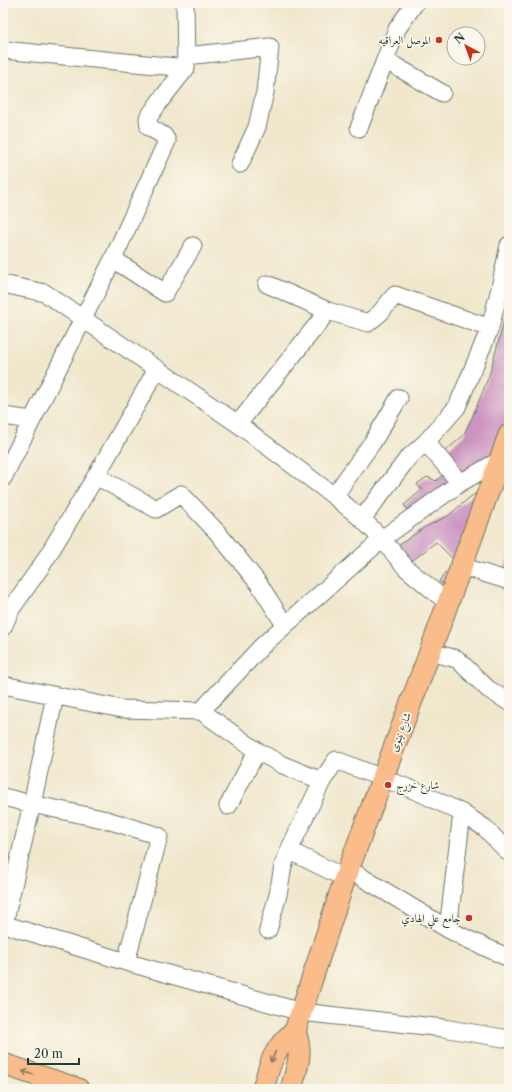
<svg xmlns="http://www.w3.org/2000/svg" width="512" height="1092" font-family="'Libre Caslon Text',Amiri,serif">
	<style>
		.building { fill: #cc95c1 }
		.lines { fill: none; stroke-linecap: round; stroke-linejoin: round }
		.minor-casing { stroke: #687869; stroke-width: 19 }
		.major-casing { stroke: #687869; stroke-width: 23 }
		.minor { stroke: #fff; stroke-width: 17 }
		.major { stroke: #f9bc8a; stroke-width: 21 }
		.oneway { stroke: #81765b }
		.poi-dot { fill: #c8321e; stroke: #fbf7ec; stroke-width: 1.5 }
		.labels { text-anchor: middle; stroke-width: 3.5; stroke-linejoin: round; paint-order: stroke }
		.poi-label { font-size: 11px; fill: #1f3d34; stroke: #fbf7ec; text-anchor: end }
		.street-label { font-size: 11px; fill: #1f3d34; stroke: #fbf7ec }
	</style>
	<rect width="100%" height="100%" fill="#fbf7ec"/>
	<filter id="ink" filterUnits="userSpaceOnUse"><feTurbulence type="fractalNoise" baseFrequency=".025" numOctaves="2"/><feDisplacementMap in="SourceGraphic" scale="8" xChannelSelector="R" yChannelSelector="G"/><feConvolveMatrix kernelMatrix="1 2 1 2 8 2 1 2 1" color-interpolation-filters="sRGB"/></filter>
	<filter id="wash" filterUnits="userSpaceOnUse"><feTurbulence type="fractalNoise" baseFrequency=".012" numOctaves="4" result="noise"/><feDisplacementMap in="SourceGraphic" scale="16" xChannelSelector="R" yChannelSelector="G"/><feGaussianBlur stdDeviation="0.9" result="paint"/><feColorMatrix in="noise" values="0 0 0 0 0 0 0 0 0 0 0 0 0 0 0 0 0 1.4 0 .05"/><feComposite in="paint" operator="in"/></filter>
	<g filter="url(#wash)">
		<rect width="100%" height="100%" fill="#f0e7cc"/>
		<g id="blocks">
			<path class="building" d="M509 303V436L466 486 443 453 463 436 472 418 489 376Z
				M446 472 457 484 415 520 404 505 422 490 417 484 427 477 436 481Z
				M500 477 461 567 436 542 408 564 395 548 425 527 448 516 469 498Z
				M509 556V578L501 576Z
				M446 572 458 576 452 590 439 581Z"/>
		</g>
	</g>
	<g filter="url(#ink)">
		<use href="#blocks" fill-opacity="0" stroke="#687869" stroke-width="1"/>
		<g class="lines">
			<g class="minor-casing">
				<path id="minor" d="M3 50 186 68
					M186 56 270 47 265 92 257 127 240 164
					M385 60 442 93
					M359 128 397 29 415 3
					M113 259 165 293 193 246
					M3 284 45 293 238 424 334 496 362 519 382 539 406 568 448 603
					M328 311 368 323 380 313 395 295 490 328
					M157 369 96 476 156 509 181 494 217 532 259 584 285 625
					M3 416 32 420
					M238 424 328 311 267 284
					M426 442 460 483
					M3 478 113 259 167 141 164 136 149 127 148 118 160 101 186 68 185 3
					M334 496 372 443 399 398
					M362 519 408 458 426 442 457 407 490 328 500 288 509 245
					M461 566 509 581
					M3 627 11 609 42 565 96 476
					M430 652 457 659 488 689 509 702
					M3 685 122 709 201 711 263 645 382 539 460 483 500 460
					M55 696 32 804 107 820 159 836 126 962
					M201 711 257 751 283 765 322 781 336 760 421 793 462 813 485 828 509 853
					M322 781 290 848 294 853 345 878
					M3 797 32 804 4 924
					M228 806 257 751
					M348 869 448 929 462 813
					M3 924 126 962 301 1012 443 1028 509 1039
					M448 929 465 938 509 958
					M268 930 278 895 283 866 290 848"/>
			</g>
			<g class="major-casing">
				<path id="major" d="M3 1064 78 1089
					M263 1089C270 1063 273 1049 295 1031L345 878 430 652 509 435
					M291 1089C294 1078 299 1065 299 1054 300 1046 297 1038 295 1031"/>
			</g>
			<use href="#minor" class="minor"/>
			<use href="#major" class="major"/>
		</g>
		<defs><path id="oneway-shaft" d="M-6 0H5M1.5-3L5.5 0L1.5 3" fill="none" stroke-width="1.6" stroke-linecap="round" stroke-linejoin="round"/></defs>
		<g class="oneway">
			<use href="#oneway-shaft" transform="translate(273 1057) rotate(115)"/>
			<use href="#oneway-shaft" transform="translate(28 1073) rotate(-162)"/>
		</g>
	</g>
	<g class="poi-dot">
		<circle cx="439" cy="40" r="4"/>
		<circle cx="388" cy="785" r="4"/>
		<circle cx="469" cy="918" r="4"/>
	</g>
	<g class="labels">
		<g class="poi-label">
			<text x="431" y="44">الموصل العراقيه</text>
			<text x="396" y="789" text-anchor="start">شارع خزرج</text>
			<text x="461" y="922">جامع علي الهادي</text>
		</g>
		<g class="street-label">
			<text transform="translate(400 732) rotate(-69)" y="4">شارع نينوى</text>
		</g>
	</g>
	<rect width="512" height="1092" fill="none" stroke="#fbf7ec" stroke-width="16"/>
	<g transform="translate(466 46) rotate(319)"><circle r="19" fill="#fbf7ec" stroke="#a3ada2"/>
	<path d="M0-3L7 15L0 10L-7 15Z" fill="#c8321e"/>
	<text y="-6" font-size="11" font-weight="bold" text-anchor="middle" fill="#1f3d34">N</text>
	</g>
	<path d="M28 1058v6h51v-6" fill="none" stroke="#1f3d34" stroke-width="2"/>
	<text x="34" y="1058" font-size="12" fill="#1f3d34" stroke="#fbf7ec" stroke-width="3" paint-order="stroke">20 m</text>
</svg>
